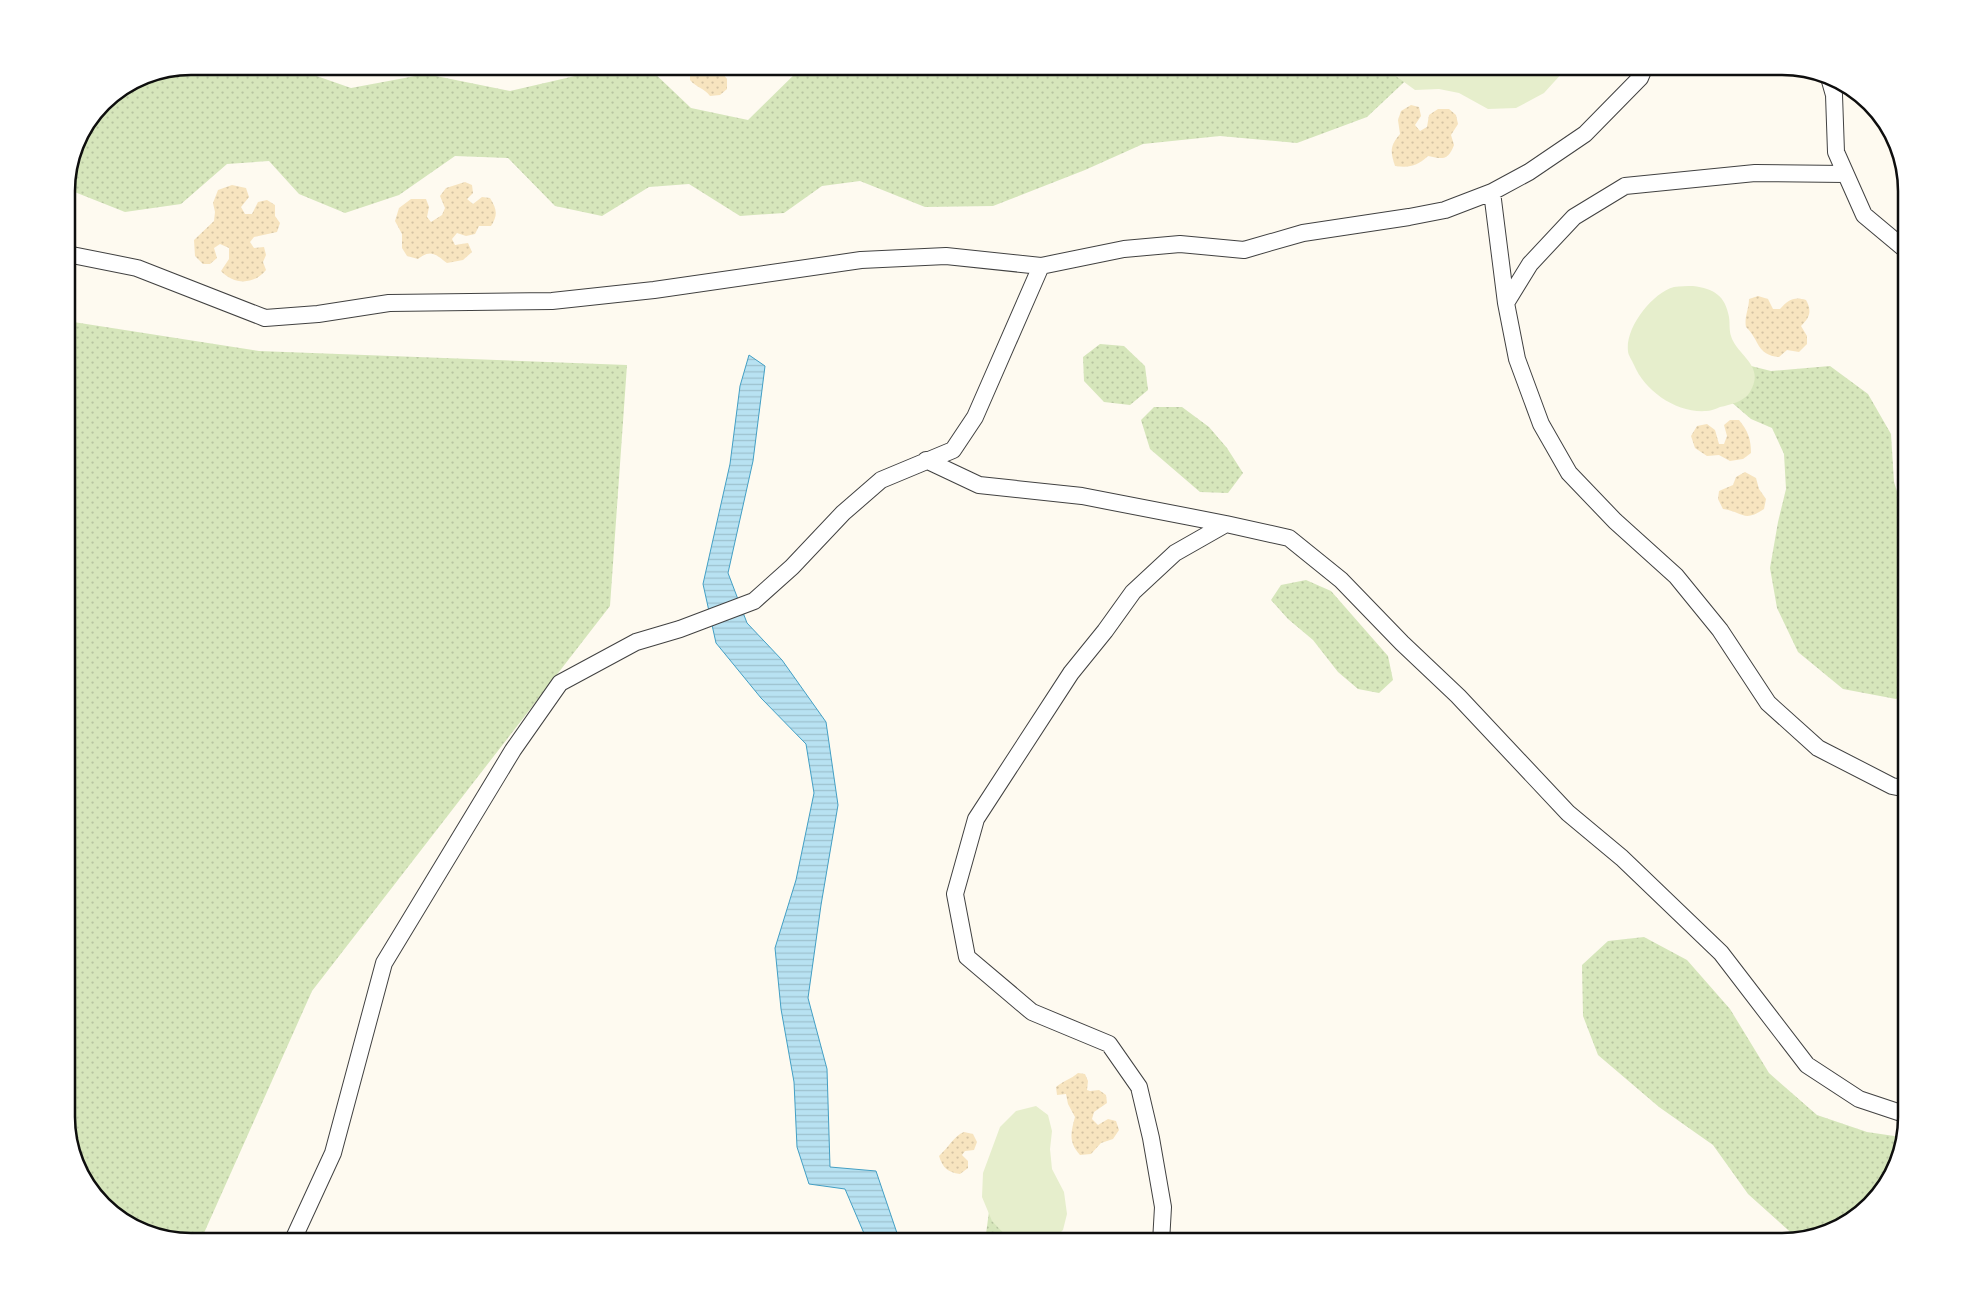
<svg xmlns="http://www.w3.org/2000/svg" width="1973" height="1308" font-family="'IBM Plex Serif',serif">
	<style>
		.grass { fill: url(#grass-dots) }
		.sand { fill: url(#sand-dots) }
		.pitch { fill: #e6eecc }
		.water { fill: url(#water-rules); stroke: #439fc4 }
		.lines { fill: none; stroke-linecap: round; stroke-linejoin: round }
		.lane-casing { stroke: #414141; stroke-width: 18 }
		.lane { stroke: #fff; stroke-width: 16 }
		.rim { fill: none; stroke: #0e0e0e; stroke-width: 2.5 }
	</style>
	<defs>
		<pattern id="grass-dots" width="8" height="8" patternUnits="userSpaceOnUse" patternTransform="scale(1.25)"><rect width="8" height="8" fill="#d6e6bb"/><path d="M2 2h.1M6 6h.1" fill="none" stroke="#b6c4a0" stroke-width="1.8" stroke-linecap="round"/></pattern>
		<pattern id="sand-dots" width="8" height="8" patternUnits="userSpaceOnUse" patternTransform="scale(1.25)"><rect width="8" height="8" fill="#f7e4bf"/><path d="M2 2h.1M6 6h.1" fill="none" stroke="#d3c2a3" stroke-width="1.8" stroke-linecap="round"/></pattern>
		<pattern id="water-rules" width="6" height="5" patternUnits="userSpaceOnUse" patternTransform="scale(1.25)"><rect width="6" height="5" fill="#b8e2f2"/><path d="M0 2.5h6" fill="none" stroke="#9dc1ce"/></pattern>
	</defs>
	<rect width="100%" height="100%" fill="#fefaf0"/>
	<path class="grass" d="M191 66H288L351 88 426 74 510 91 588 73 650 69 691 108 748 120 803 66H1416L1418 69 1367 117 1297 143 1220 136 1143 144 1085 170 993 206 925 207 860 181 822 186 784 213 740 216 689 184 649 187 602 216 555 206 508 158 455 156 399 195 345 213 299 194 269 161 227 164 181 204 125 212 67 189 76 143 103 103 143 76Z
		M67 321 259 351 627 365 610 606 312 991 200 1242H191L122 1221 83 1180 67 1125Z
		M1100 344 1124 346 1145 366 1148 390 1130 405 1104 402 1084 381 1083 357Z
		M1735 362 1771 371 1830 366 1868 394 1891 434 1894 482 1907 523V695L1896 699 1843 689 1798 652 1777 608 1770 568 1778 522 1786 489 1784 454 1772 428 1751 419 1723 395Z
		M1154 407H1182L1209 427 1227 448 1243 473 1228 493 1200 492 1150 449 1141 420Z
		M1306 580 1331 591 1388 656 1393 680 1379 693 1358 689 1338 672 1313 640 1288 619 1271 600 1281 585Z
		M1644 937 1687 960 1730 1009 1769 1073 1817 1115 1867 1132 1901 1137 1886 1186 1844 1225 1797 1238 1748 1194 1713 1145 1659 1107 1598 1055 1583 1016 1582 965 1608 941Z
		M990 1204 1037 1242H989L986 1234Z"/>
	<path class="sand" d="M687 66H725L720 70 727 79V89L720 95 710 96C704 88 697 88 690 80V69Z
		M1411 105 1419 107 1421 116 1415 125 1420 131 1427 127 1429 115 1438 109H1449L1456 115 1458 124 1451 135 1454 145C1448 161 1443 159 1428 156 1417 166 1410 168 1395 166 1390 151 1390 146 1400 134L1398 120 1401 111Z
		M465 182 472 185 473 193 467 199 473 204 482 197 490 198C497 209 498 215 491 226H479L475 234 466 236 457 233 452 239 455 245 468 243 472 252 463 260 447 263C435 254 431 249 418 259L407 256 402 248V234L395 221 399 208 411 199H426L429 207 427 217 431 222 442 215 445 208 440 196 446 188Z
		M232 185 246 188 249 197 241 207 245 214H252L258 202 267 200 275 205V216L280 223 277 232 254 237 250 242 254 248 264 247 266 255 263 262 266 270C254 285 234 285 221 271L229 259V248L220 244 214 248 217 258 210 264H203L195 256 194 240 214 221 215 212 213 203 218 190Z
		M1758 296 1768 299 1773 309H1780C1788 300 1794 296 1806 300 1812 311 1810 317 1801 326L1807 336V344L1799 352 1787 350 1779 357C1756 355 1760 340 1746 327 1744 317 1749 309 1749 299Z
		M1730 420H1739C1748 431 1751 439 1751 453L1743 459 1730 461 1719 455 1707 456 1695 448 1691 436 1697 426 1707 424 1715 430 1719 444H1724L1727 436 1724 425Z
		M1745 472 1756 478 1759 489 1766 499 1764 509C1743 523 1744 512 1723 509L1718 499 1719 491 1733 485 1736 477Z
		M1078 1073 1085 1074 1088 1081 1087 1090 1090 1091 1099 1090 1106 1095 1107 1103 1094 1112 1092 1119 1098 1125 1108 1119 1116 1121 1119 1130 1113 1139 1101 1143 1091 1154 1080 1155C1068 1142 1071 1132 1075 1117L1068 1104 1066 1094 1057 1095 1056 1087C1063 1081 1071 1079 1078 1073Z
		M964 1132 973 1134 977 1142 974 1150 965 1151 962 1155 968 1161V1168L960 1174C947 1172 943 1168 939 1156 948 1148 954 1136 964 1132Z"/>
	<path class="pitch" d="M1382 66H1566L1564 71 1544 93 1516 108 1488 109 1459 93 1439 89 1415 90Z
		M1693 286C1714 289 1725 295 1729 317 1730 323 1729 330 1731 336 1737 356 1766 365 1750 392 1745 401 1730 405 1720 407 1716 409 1710 411 1706 411 1676 413 1645 391 1634 365 1632 360 1628 355 1628 351 1625 328 1652 293 1674 287 1680 286 1687 286 1693 286Z
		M1036 1106 1048 1115 1052 1131 1050 1149 1052 1169 1064 1192 1067 1214 1063 1230 1051 1242H1015L1009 1239 992 1221 982 1197 983 1173 1000 1127 1016 1111Z"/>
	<path class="water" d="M749 355 765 366 753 461 728 573 747 623 782 660 826 722 838 805 821 905 808 998 827 1069 830 1167 876 1171 900 1242H866V1238L845 1189 809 1184 797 1147 794 1082 781 1009 775 948 796 880 814 793 806 744 761 698 716 643 703 584 730 464 740 386Z"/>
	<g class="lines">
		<g class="lane-casing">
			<path id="lane" d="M1830 81 1834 95 1836 152 1864 215 1907 251
				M1845 174 1755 173 1625 186 1574 217 1530 264 1506 303 1517 359 1541 424 1569 473 1615 521 1676 576 1720 630 1768 703 1818 748 1892 786 1907 789
				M1492 192 1506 303
				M67 254 137 268 265 318 318 314 389 303 552 301 654 290 861 260 946 256 1041 266 1124 249 1180 244 1244 250 1303 233 1409 217 1445 210 1492 192 1529 172 1585 134 1640 78 1645 66
				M926 460 979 485 1082 496 1226 524
				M292 1242 333 1153 384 963 513 750 560 683 636 642 680 629 754 601 792 567 843 513 881 480 953 450 975 417 1041 266
				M1161 1242 1163 1207 1151 1138 1139 1087 1109 1044 1032 1012 967 957 955 894 976 819 1071 673 1105 631 1133 592 1175 553 1226 524 1289 538 1341 580 1402 643 1458 696 1568 813 1622 858 1721 953 1807 1065 1859 1099 1907 1115"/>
		</g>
		<use href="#lane" class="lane"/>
	</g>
	<path d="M0 0H1973V1308H0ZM191 75H1782A116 116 0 0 1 1898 191V1117A116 116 0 0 1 1782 1233H191A116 116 0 0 1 75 1117V191A116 116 0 0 1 191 75Z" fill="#fff" fill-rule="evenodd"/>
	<path class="rim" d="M191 75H1782A116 116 0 0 1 1898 191V1117A116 116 0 0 1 1782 1233H191A116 116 0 0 1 75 1117V191A116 116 0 0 1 191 75Z"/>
</svg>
